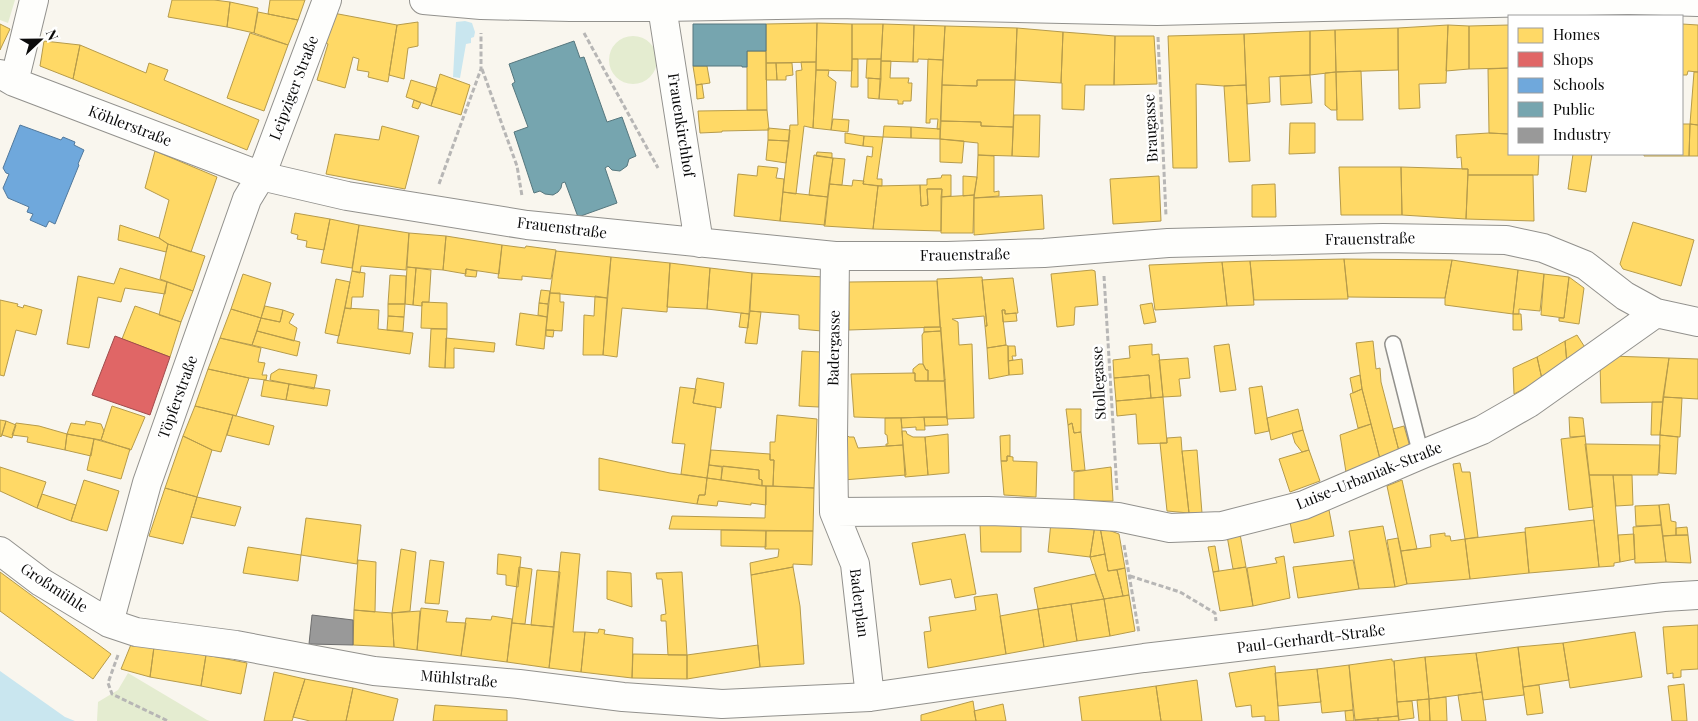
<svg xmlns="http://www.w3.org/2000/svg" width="1698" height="721" font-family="'Playfair Display',serif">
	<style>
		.green { fill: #e4ecd0 }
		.water { fill: #c9e6ef }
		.homes { fill: #ffd966; stroke: #b69b4b }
		.shops { fill: #e06666; stroke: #a04b4b }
		.schools { fill: #6fa8dc; stroke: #51799d }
		.public { fill: #76a5af; stroke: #56777e }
		.industry { fill: #999; stroke: #6e6e6e }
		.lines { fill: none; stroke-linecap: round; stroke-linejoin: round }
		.lane-casing { stroke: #92918d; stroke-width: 18 }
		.street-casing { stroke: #92918d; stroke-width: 30 }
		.path { stroke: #b7b6b5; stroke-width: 3; stroke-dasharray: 5 2.5; stroke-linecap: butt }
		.lane { stroke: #fefefc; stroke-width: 15 }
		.street { stroke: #fefefc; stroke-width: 28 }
		.labels { text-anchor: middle; stroke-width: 5; stroke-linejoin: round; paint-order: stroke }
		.street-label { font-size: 15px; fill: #0b0b0b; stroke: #fff }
	</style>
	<rect width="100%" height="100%" fill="#f9f6ee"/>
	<path class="green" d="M0 0H15L8 23 0 20Z
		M609 60a24 24 0 1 1 48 0a24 24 0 1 1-48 0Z
		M128 673 207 720 210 721H97L98 702 118 690Z"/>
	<path class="water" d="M465 21 472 23 475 32 474 37 471 38V43L466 44 460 78 453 77 456 22Z
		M0 671 65 717 75 721H0Z"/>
	<path class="homes" d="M172 0H214L230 2 227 27 168 17Z
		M270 0H305L298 20 268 14Z
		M230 2 258 8 254 33 227 27Z
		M258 12 298 20 288 45 254 33Z
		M333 13 397 25 388 82 368 77 369 72 357 70 359 59 353 57 345 88 317 80 328 44 326 43Z
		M418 22V46L408 48 404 79 389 75 397 25Z
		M817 23 816 62 766 63V24Z
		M817 23 852 24V71L816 70Z
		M0 24 10 29 0 50Z
		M852 24H883L881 59H852Z
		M883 24 914 25 913 62 881 61Z
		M1682 24 1698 25V72L1688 71 1687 75H1682Z
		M914 25 945 26 943 60 918 59V62H913Z
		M1448 25 1446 83 1419 84 1420 108 1399 109 1398 28Z
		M1448 25 1469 26V69L1446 71Z
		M1509 25V68L1469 69V26Z
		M945 26 1017 28 1015 80H977V86L942 85Z
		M1017 28 1063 32 1061 83 1015 80Z
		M1398 28V70L1336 72 1335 30Z
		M1335 30 1336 72 1310 75V31Z
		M1310 31V75L1269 77 1270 102 1247 104 1244 34Z
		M1063 32 1115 36 1114 85H1085L1084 110 1062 109V83H1061Z
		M250 33 288 45 264 111 227 98Z
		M1244 34 1246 85 1224 86 1196 84 1197 168H1173L1168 36Z
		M1115 36H1154L1157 84 1114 85Z
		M44 41 80 45 73 79 40 66Z
		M80 45 146 73 149 63 168 70 164 80 259 120 247 150 73 79Z
		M747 51H766L767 110H747Z
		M852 59H858V87H851Z
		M867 59H881V79L866 78Z
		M928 59 943 60 940 129H937L938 119H930V123H926Z
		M881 61H891L890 78H909L908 83H912L911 101H903V104H898V100L879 99Z
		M801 62H816V70L813 128 804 126 796 194 783 192 790 125H798L796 71 802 70Z
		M766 63H776L777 80H766Z
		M776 63H792L793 75 786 76V80H777Z
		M693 66H707L710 83 696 85Z
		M1509 68V134L1489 133 1488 69Z
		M816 70H829L828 76 836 82 831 130 813 128Z
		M1361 71 1363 120H1337L1336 72Z
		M1336 72 1337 110H1331L1325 105V73Z
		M1694 72H1698V125L1690 124Z
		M440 74 470 85 461 115 431 106Z
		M1310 75 1312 103 1281 105 1280 76Z
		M868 78 881 79 879 99 868 98Z
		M411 80 437 88 431 106 406 97Z
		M977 80H1015L1013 127 981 126V122L941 121 942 85 977 86Z
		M702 84 704 98 697 99 696 85Z
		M1246 85 1250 161 1229 162 1224 86Z
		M414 100 421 103 418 109 412 107Z
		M767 110 769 130 722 131V132L700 133 698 111Z
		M1014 115H1040L1039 157 1012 156Z
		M833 119 849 120 848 132 831 130Z
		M941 121 981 122V126L1013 127 1012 156 978 155V143L940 139Z
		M1290 123H1315V153L1289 154Z
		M1682 124H1690L1689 156H1644V154H1682Z
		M1690 124 1698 125V156H1689Z
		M382 126 419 136 405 189 326 174 335 134 379 140Z
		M884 126 911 127V138L883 137Z
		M911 127 940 129V139L911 138Z
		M768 128 790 130 789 141 768 140Z
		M845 133 864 136 863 146 845 143Z
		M1489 133 1509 134V154H1539L1538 175H1468V169H1462L1461 157 1457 158 1456 135Z
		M864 136 883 137 877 179H882V186L863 184 867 156 872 157 873 147 863 146Z
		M940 139 964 141 962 163 940 162Z
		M768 140 789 141 786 163 766 160Z
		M155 151 217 177 191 252 168 244 159 238 169 200 145 188Z
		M817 152 832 153V158L816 156Z
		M1573 154H1592L1586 192 1568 189Z
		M814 155 833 158 828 197 809 195Z
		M978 155 994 156V192L999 191V196L974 198 977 177Z
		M833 158 845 159 842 185 829 184Z
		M758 166 778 168 776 178 784 179 780 221 734 216 738 174 757 176Z
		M1339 167H1401L1402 215H1341Z
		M1401 167 1468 169 1466 219 1402 215Z
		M942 175H951V196L941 197 942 189H927L928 205 921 206 920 185H927V179L941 178Z
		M1468 175H1533L1534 221 1466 219Z
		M963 176 977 177 974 195 963 196Z
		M1159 176 1161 221 1113 224 1110 179Z
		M853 180 864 181 863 184 878 186 873 229 824 226 829 184 852 186Z
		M1275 184 1276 217H1252V185Z
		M920 185 921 206 928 205 927 189H942L941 231 873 229 878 186Z
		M783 192 828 197 825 225 780 221Z
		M974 195 973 233H941V197Z
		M1042 195 1044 229 974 235V198Z
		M295 213 330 219 324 250 306 247 307 241 297 239 298 235 291 233Z
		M330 219 359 225 352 268 321 263Z
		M1633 222 1694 240 1681 286 1623 269 1620 264Z
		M120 225 159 238 168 244 166 252 118 240Z
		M359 225 409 233 406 270 361 266 360 273 352 271Z
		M409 233 446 236 443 270 407 267Z
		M446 236 502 245 499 274 466 269V274L443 270Z
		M168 244 205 256 193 291 160 279Z
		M502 245 525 248 526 246 556 250 551 279 522 276V280L498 278Z
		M556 251 611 257 607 298 550 293Z
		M611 257 670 263 667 312 622 308 617 357 603 355Z
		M1344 259 1452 260 1445 298 1348 297Z
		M1344 259 1348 299 1254 300 1250 261Z
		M1452 260 1518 270 1513 314 1445 305V298Z
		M1250 261 1254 305 1227 306 1222 262Z
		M1222 262 1227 306 1155 310 1149 265Z
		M670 263 710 268 707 309 667 307Z
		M407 267 416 268 413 305 405 304Z
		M120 268 167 282 165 294 125 288 121 302 98 297 89 348 67 344 78 276 114 284Z
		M416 268 431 270 429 302H422V306L413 305Z
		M710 268 752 273 749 314 707 309Z
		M466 269 477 271 476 277 465 276Z
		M1092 270 1095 271 1098 305 1075 307 1074 325 1057 327 1051 274Z
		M1518 270 1544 274 1540 311 1519 309V314H1513Z
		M352 271 365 273 363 297H352L351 309 345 308Z
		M752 273 824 277 822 331 799 329V315L750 311Z
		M243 274 271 283 261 318 231 309Z
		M1544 274 1569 277 1564 318 1541 315Z
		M390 275 406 276 405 304H388Z
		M982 277 987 326H985L984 316 952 319 958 322 959 345 972 344 974 418 947 419 937 279Z
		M1569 277 1584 288 1579 324 1559 321V318H1564Z
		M1013 278 1018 313 1005 314V310H1002L1006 345 987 348 985 326H987L982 280Z
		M336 279 350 282 339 336 325 333Z
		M937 281 940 327 849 330V282Z
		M167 282 193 291 181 322 159 315Z
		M541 290 550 291 548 304 539 303Z
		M550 293H560V302H564L562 331 546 330Z
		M595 296 607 298 603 355H583L584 315 594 316Z
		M0 300 18 304 17 306 23 308 24 305 42 310 36 335 16 330 4 376 0 375Z
		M422 302 447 303V329L421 328Z
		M539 303 548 304 547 317 538 315Z
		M1152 303 1156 322 1144 324 1140 305Z
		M388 304H405L404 317 388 316Z
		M135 306 181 322 170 357 122 339Z
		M265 306 283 310 280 322 261 318Z
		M345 308 379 310 378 329 413 333 410 354 337 343Z
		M231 309 261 318 252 345 220 338Z
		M283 310 294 314 289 323 297 328 294 341 257 331 261 318 280 322Z
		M1002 310H1005V314L1016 313 1017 321 1003 322Z
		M750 311 761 312 757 344 745 343Z
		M520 313 547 317 544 349 516 345Z
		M741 313 749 314 748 328 739 327Z
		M1513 314H1521L1522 330H1513Z
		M388 316 404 317 403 331 387 330Z
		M924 327H941V331L924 332Z
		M431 329H447L445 368 429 367Z
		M546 330H554L553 337 546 336Z
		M257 331 300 342 297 356 252 345Z
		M941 331 945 379 944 381H928V370H926L923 364 922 335 924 332Z
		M1577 335 1586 349 1567 364 1565 341Z
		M220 338 261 348 258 362 265 363 262 375H267L266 380 249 378 208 369Z
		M446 338 495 343 494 352 454 348V368H445Z
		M1373 341 1376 369 1380 368 1381 382 1399 451 1380 459 1362 389 1356 343Z
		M1565 341 1567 364 1542 379 1537 357Z
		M1152 344V355L1159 354 1163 397 1151 398 1149 375 1114 378 1113 360 1130 358 1129 346Z
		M1229 344 1236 390 1220 392 1214 346Z
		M1006 345 1008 346 1009 375 989 379 987 348Z
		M1008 346H1015L1016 356H1012L1013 360 1008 361Z
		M802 351 821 352 819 407 799 406Z
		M1610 356 1669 358 1663 402 1601 403 1600 363Z
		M1537 357 1542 379 1514 394 1513 368Z
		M1188 358 1190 378 1179 379 1181 396 1163 397 1159 360Z
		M1669 358 1698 359V399L1663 397Z
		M1022 359 1023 374 1009 375 1008 361Z
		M919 364H923L926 370H928V381H915V373H913V369Z
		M208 369 249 378 236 416 195 406Z
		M279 369 317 375 314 389 270 380 271 374Z
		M915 373V381H944L945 379 947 417 885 418 854 417 851 374Z
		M1149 375 1151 398 1116 401 1114 378Z
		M1360 375 1362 389 1353 393 1350 378Z
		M697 378 724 383 721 408 693 403Z
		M264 380 289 384 286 400 261 396Z
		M289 384 330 390 327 406 286 400Z
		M1262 386 1269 431 1255 434 1249 388Z
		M680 387 696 389 693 403 716 407 707 478 681 474 685 444 672 443Z
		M1362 389 1371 424 1358 428 1350 394Z
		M1163 397 1167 443 1138 444 1136 414 1117 416 1116 401Z
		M1663 397 1682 398 1680 437 1660 435Z
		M1652 402H1663L1660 435H1651Z
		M112 406 145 417 131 450 101 440Z
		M195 406 233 415 221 452 212 450 183 436Z
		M1066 409H1081V432L1074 433 1072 423 1068 425Z
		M1298 409 1303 430 1271 440 1267 418Z
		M233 415 274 426 269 445 227 435Z
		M777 415 817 419 814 488 773 486 774 460H770V442H775Z
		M924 417H947L948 425 925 426Z
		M924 417 925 430H916V427L902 428 901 418Z
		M1569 417 1583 418 1585 436 1570 437Z
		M885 418H901L903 445 886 446V444H888L887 435 885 434Z
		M0 420 6 421 1 437 0 436Z
		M6 421 16 425 12 438 2 435Z
		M86 421 101 424 104 431 101 440 67 434 71 423 85 425Z
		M16 423 39 426 67 434 65 450 27 442 28 437 12 435Z
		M1072 423 1074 433 1081 432 1085 470 1072 471 1068 425Z
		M1371 424 1380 459 1346 472 1340 435Z
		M1404 426 1410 447 1399 451 1393 429Z
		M1303 430 1309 450 1302 452 1295 443 1292 433Z
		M902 431H906L907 434 913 437H925L928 475 905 477Z
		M845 433 849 437H854L858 448 903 445 906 475 843 480Z
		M67 434 94 439 91 456 65 450Z
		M948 434 949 473 928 475 925 437Z
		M1010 435V456H1007V461H1001L1000 436Z
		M1660 435 1678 437 1676 474 1659 473Z
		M183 436 212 450 197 497 165 488Z
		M1585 436 1593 507 1569 510 1561 439Z
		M1181 437 1182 451 1189 513 1167 511 1160 443H1167V438Z
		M94 439 130 449 121 479 87 470Z
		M1585 444 1660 445 1658 475H1589Z
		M711 450 770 454V460H774L773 486H762V480L759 479V470L709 465Z
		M1197 450 1202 513H1189L1182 451Z
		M1309 450 1320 481 1290 492 1279 459Z
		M1007 456 1013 457V461L1037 462 1036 497 1004 495 1001 461H1007Z
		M599 458 670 473 707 478 705 495H699L697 504 599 490Z
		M1460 463 1462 472H1470L1478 537 1465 539 1453 464Z
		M709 465 722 467 721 480 707 478Z
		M723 466 759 470V479L762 480V486L721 480Z
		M0 467 46 482 37 508 0 491Z
		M1111 467 1113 501H1074V472Z
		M1589 475H1613L1620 562 1614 563V566L1599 567Z
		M1613 475H1632L1633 505 1616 506Z
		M707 478 766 486V505L751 503V505L718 501 717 506 697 504 699 495H705Z
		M84 480 119 491 107 531 71 521Z
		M1402 480 1417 549 1401 551 1387 486Z
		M766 486 814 488 813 531 669 529 672 516 765 518Z
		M165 488 197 497 183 544 149 536Z
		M42 494 76 505 71 521 37 508Z
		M197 497 241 507 235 526 191 517Z
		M1669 504 1671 521 1676 522V535L1663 536 1659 505Z
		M1659 505 1661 525 1636 526 1635 506Z
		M1329 510 1334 536 1294 543 1290 522Z
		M306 518 361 525 357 564 301 555Z
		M1594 520 1599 567 1529 573 1525 528Z
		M1051 522 1095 525 1090 557 1048 552Z
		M1021 523V552H981L980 524Z
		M1095 525 1100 527 1105 554 1090 557Z
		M1661 525 1666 562 1635 563 1633 527Z
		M1383 526 1395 587 1359 589 1349 531Z
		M1100 527 1119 534 1125 568 1108 571Z
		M1687 527 1688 535H1676V528Z
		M721 530 766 531V547L721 546Z
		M766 531H813L812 565 793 564V567L751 575 750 563 778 557 779 549H765Z
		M1525 532 1529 573 1470 579 1465 539Z
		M1445 533V536H1450L1451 541 1465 539 1470 579 1407 584 1401 551 1431 547 1430 535Z
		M965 534 976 594 955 598 951 579 920 585 912 543Z
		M1240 534 1246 567 1233 569 1227 536Z
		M1634 534 1635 559 1620 562 1618 535Z
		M1688 535 1691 563 1666 562 1663 536Z
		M1398 538 1407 584 1395 587 1387 540Z
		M1215 546 1219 571 1213 572 1208 547Z
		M248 547 301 555 298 581 243 573Z
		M401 549 416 552 410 611 392 613Z
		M561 552 580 554 573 632H585L581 672 549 668Z
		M498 554 521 557 518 587 506 585V575L497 574Z
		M1105 554 1108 571 1117 570 1123 596 1104 599 1090 557Z
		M1284 556 1290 598 1253 606 1247 568 1277 563 1275 558Z
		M358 560 376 562 375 612 354 610Z
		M430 560 444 562 439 604 425 603Z
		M1353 560 1359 589 1298 598 1293 567Z
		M519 567 532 569 525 624 512 623Z
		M793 567 800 606 804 664 760 667 751 575Z
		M1246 567 1253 606 1220 611 1213 572Z
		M1125 568 1129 595 1123 596 1117 570Z
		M537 570 560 572 554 627 531 625Z
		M607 571 631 573 632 607 607 599Z
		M0 572 111 654 93 679 0 611Z
		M682 572 687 655H668L666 621H661V615L666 614 662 579H657L656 573Z
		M1095 574 1104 599 1038 609 1034 588Z
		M997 594 1006 654 928 668 924 632 931 631 929 617 976 610 974 597Z
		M1129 595 1135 631 1110 636 1104 599Z
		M1104 599 1110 636 1077 641 1071 604Z
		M1071 604 1077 641 1044 647 1038 609Z
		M421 608 448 611 446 622 466 623 461 656 417 650Z
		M1038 609 1044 647 1006 654 1000 616Z
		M354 610 392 613 394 647 353 645Z
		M420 611 417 650 394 647 392 613Z
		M492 616 512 619 507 662 461 656 466 618 491 620Z
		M512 623 554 627 549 668 507 662Z
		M1698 625V669L1681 670V677L1673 678V673L1667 674 1663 627Z
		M599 629 605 630 604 634 633 638 632 678 581 672 585 632 598 633Z
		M1635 632 1642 677 1570 688 1563 643Z
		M132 642 154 647 150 677 121 669Z
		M1563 643 1569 680 1523 687 1518 647Z
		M758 645 760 667 687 679V655Z
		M154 647 206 655 201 686 150 677Z
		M1518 647 1524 695 1483 700 1476 653Z
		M1476 653 1482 692 1429 699 1425 657Z
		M633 654 687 655V679L632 678Z
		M206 655 247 663 241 694 201 686Z
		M1425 657 1429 699 1397 702 1394 661Z
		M1392 659V661H1394L1398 716 1355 720 1349 665Z
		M1349 665 1353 710 1322 713 1317 669Z
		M1275 666 1279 721H1265V716L1252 717 1251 705 1236 707 1229 673Z
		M1317 669 1321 702 1278 706 1275 673Z
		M274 672 305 679 292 721H264Z
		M305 679 353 688 346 721H310L293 717Z
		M1197 680 1202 721H1161L1156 686Z
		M1684 684 1687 721H1672L1668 686Z
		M1539 685 1543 713 1527 715 1523 687Z
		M1156 686 1161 721H1082L1079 697Z
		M353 688 398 699 393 721H346Z
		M1482 692 1486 721H1462L1458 695Z
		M1446 697 1447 721H1430L1429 699Z
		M1429 699 1430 721H1419L1417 700Z
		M973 701 976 721H921V715Z
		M1412 701 1414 718 1399 720 1397 702Z
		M1003 704 1006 721H976L974 711Z
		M435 705 507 710V721H433Z
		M1353 710 1354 721H1346L1345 711Z
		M1398 716 1399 721H1378V718Z
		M1378 718V721H1355V720Z"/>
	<path class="shops" d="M115 336 170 357 150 415 92 395Z"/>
	<path class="schools" d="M20 125 61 140 63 137 75 142 74 145 84 150 78 164 79 165 55 224 49 221 46 227 30 220 33 214 27 212 29 207 8 198 3 188 9 174 6 173 3 168Z"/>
	<path class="public" d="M693 24H766V51H747V67H742V66H693Z
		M574 41 580 58 584 57 607 122 622 117 636 156 629 159 627 166 620 171 612 170 608 166 605 168 617 203 578 217 565 182 562 183 561 188 558 192 553 195 545 194 540 191 534 193 514 132 528 127 512 84 515 82 509 64Z"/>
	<path class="industry" d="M312 615 353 620V645L309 644Z"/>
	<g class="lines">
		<g class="lane-casing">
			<path id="lane" d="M1393 344 1418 443 1423 454"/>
		</g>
		<g class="street-casing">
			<path id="street" d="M424 0 481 5 570 7H662L836 4 1157 11 1627 0
				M1630 0 1698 2
				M662 7 699 243
				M0 74 14 82 261 176 347 196 527 225 835 256H947L1044 253 1168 243 1383 238 1506 240 1543 248 1585 265 1625 296 1656 313 1698 322
				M14 82 34 0
				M835 256 833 439 834 512 855 564 870 697
				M834 512 988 511 1073 514 1118 517 1170 528 1222 526 1304 505 1423 454 1482 430 1529 403 1656 313
				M0 551 41 582 109 623 136 632 236 645 374 671 519 684 623 697 722 704 870 697 1144 658 1664 597 1698 595
				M109 623 147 483 247 199 261 176 327 0"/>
		</g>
		<path class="path" d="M584 33 658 168
			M1158 37 1166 216
			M482 69 517 166 522 196
			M439 184 481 69V33
			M1104 276 1117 490
			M1124 545 1139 633
			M1130 576 1180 592 1215 613 1216 621
			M118 655 108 683 112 694 168 721"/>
		<use href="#lane" class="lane"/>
		<use href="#street" class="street"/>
	</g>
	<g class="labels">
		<g class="street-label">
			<text transform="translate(294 88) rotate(-69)" y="5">Leipziger Straße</text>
			<text transform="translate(681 125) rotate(81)" y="5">Frauenkirchhof</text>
			<text transform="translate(130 126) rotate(21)" y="5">Köhlerstraße</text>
			<text transform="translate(1151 128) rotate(-93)" y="5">Braugasse</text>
			<text transform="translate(562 228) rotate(7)" y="5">Frauenstraße</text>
			<text transform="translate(1370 239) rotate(-1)" y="5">Frauenstraße</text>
			<text transform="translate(965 255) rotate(-1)" y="5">Frauenstraße</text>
			<text transform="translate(834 348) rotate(-89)" y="5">Badergasse</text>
			<text transform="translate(1099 383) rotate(-93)" y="5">Stollegasse</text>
			<text transform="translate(178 397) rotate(-70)" y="5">Töpferstraße</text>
			<text transform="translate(1369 476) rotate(-22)" y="5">Luise-Urbaniak-Straße</text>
			<text transform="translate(54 588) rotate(33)" y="5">Großmühle</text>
			<text transform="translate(859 603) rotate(83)" y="5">Baderplan</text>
			<text transform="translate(1311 639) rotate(-7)" y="5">Paul-Gerhardt-Straße</text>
			<text transform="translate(459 679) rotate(5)" y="5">Mühlstraße</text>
		</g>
	</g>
	<rect x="1508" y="15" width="175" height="140" fill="#ffffff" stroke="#9d9d9d"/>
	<rect x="1518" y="28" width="25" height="15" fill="#ffd966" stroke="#9d9d9d"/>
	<text x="1553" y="40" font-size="15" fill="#0b0b0b">Homes</text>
	<rect x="1518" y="52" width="25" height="15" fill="#e06666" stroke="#9d9d9d"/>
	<text x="1553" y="65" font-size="15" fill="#0b0b0b">Shops</text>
	<rect x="1518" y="78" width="25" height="15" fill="#6fa8dc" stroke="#9d9d9d"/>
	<text x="1553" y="90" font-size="15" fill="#0b0b0b">Schools</text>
	<rect x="1518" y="102" width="25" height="15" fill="#76a5af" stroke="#9d9d9d"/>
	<text x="1553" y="115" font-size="15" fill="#0b0b0b">Public</text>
	<rect x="1518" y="128" width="25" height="15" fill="#999999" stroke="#9d9d9d"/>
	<text x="1553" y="140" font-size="15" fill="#0b0b0b">Industry</text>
	<g transform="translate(40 40) rotate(68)" stroke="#ffffff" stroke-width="4" paint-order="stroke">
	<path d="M0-4L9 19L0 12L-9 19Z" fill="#0b0b0b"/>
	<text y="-8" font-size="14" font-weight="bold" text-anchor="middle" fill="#0b0b0b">N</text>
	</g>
</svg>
